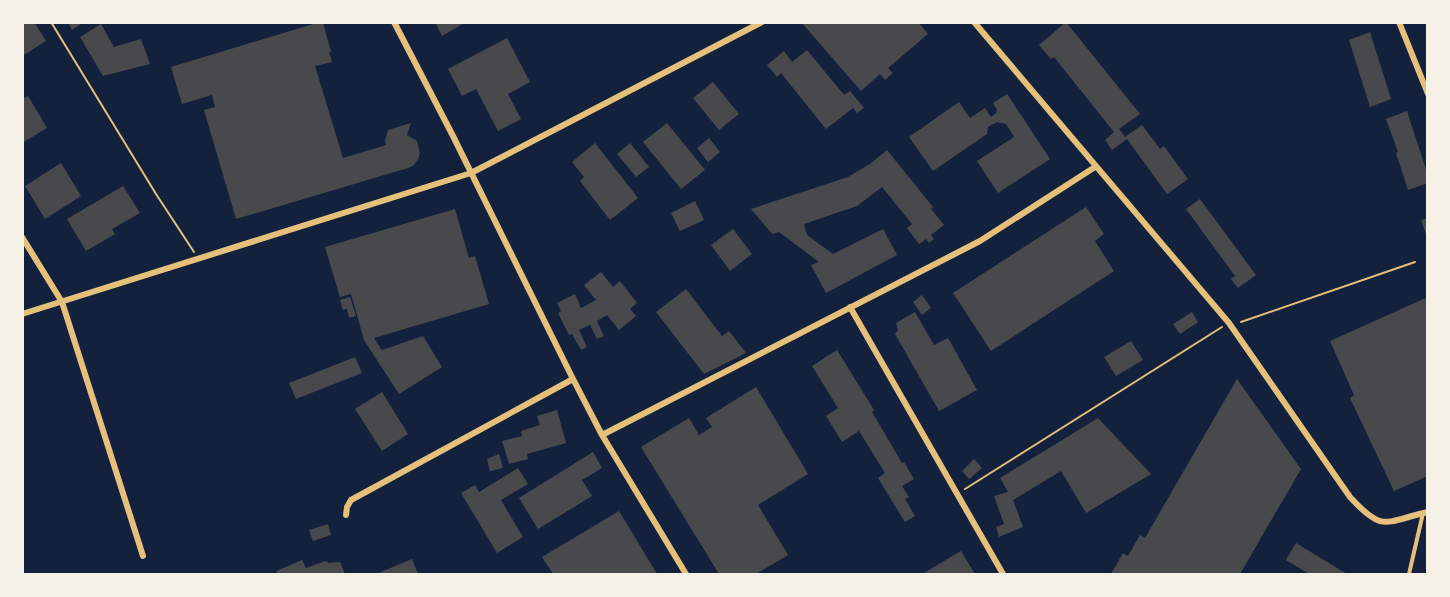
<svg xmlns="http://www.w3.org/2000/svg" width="1450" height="597" font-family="'PT Sans Narrow',sans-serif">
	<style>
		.building { fill: #48494c }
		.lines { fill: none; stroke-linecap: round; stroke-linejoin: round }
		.path { stroke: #e5c07b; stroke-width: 2 }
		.service { stroke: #e5c07b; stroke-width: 4 }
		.minor { stroke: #e5c07b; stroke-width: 6 }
	</style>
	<rect width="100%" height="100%" fill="#14213d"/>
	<path class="building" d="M22 22H34L46 41 22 56Z
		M68 22H84L72 30Z
		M320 22H323L331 52H329L332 62 315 66 343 158 386 145 385 140 388 130 411 123 407 135 417 141 420 153 418 159 414 165 408 168 236 219 204 110 215 107 212 95 182 104 171 67Z
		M435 22H466L442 36Z
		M801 22H918L928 34 888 68 893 73 885 80 880 74 861 91Z
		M1066 22 1140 114 1119 129 1125 137 1142 125 1160 149 1164 146 1188 179 1167 194 1127 139 1112 150 1105 140 1114 132 1054 57 1051 59 1039 45Z
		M101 24 114 47 141 39 150 64 103 76 80 37Z
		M1370 32 1391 99 1370 107 1349 40Z
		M507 38 530 82 508 94 521 119 498 131 476 89 462 96 448 69Z
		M807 50 844 95 850 91 864 108 857 113 853 108 826 129 781 73 777 77 767 65 784 51 792 62Z
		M713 82 739 114 719 130 693 98Z
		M1007 94 1050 159 998 193 977 161 1014 137 1006 124 997 122 988 127 987 134 933 171 909 137 959 102 970 118 985 108 991 117 996 113 997 110 993 103Z
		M28 96 47 128 22 143V99Z
		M1407 111 1428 176V183L1408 190 1396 153 1398 152 1386 119Z
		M667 123 705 170 681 189 643 142Z
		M709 138 720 152 708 162 697 148Z
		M595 143 638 198 610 220 580 181 584 177 572 162Z
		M630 143 649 167 636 177 617 154Z
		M887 150 933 207 931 209 944 225 931 235 934 239 929 243 926 239 919 244 907 228 912 224 882 187 857 206 804 224 807 235 833 254 883 229 897 255 826 293 811 265 819 262 779 232 772 234 751 209 848 177 870 164Z
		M61 163 81 196 45 219 25 186Z
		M123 186 140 213 112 229 115 234 86 251 67 219Z
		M1200 199 1256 275 1238 288 1231 279 1235 276 1186 209Z
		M695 201 704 220 680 231 671 213Z
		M1086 207 1104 234 1095 241 1114 271 991 351 953 293Z
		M455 209 469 258 475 256 489 304 374 338 382 350 423 336 442 367 399 394 364 340 351 294 340 297 325 247Z
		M1428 218V237H1427L1421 220Z
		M733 229 752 254 730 271 711 245Z
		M601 272 613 287 620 281 637 303 630 309 636 316 619 330 607 315 597 321 604 336 597 339 590 325 579 330 587 347 581 350 572 334 569 335 558 313 561 311 557 303 575 294 581 308 596 300 584 285Z
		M686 289 722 336 729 331 746 353 704 374 656 312Z
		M922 295 931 308 922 315 913 302Z
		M350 297 356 316 349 318 347 309 343 310 340 300Z
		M1428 297V476L1394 491 1350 398 1354 395 1330 341Z
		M915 312 934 345 948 338 977 390 939 411 895 334 898 330 896 323Z
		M1192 312 1198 322 1180 334 1173 324Z
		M1131 341 1143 360 1116 376 1104 357Z
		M837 350 874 410 872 412 902 463 904 462 914 479 902 486 909 497 905 499 915 516 905 522 878 478 885 473 859 431 842 442 826 416 838 408 812 366Z
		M355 357 362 373 296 399 289 383Z
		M1237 379 1301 469 1240 574H1111L1123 553 1128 556 1140 535 1145 538Z
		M756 387 808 474 758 505 788 555 756 574H719L641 447 689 418 699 435 712 427 706 418Z
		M382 392 408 434 382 451 355 409Z
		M557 410 566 443 527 454 528 459 509 464 502 441 522 436 521 431 540 425 537 416Z
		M1098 418 1151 474 1086 513 1061 471 1013 500 1023 527 999 537 996 527 1004 524 994 496 1008 492 1000 478Z
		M593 452 602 468 582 480 592 496 538 529 519 498Z
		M499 454 503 468 490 471 487 459Z
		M974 459 982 468 969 479 962 471Z
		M518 468 528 484 501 500 523 537 497 553 461 493 475 485 479 492Z
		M619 511 657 574H553L542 557Z
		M328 524 331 535 313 541 309 530Z
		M1296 543 1347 574H1309L1286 560Z
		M961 551 975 574H922Z
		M412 559 418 574H376Z
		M302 560 306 568 325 561 329 563 340 562 345 574H278L276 571Z"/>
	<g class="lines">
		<path class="path" d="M51 22 156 194 194 252
			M1241 322 1415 262
			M965 489 1222 327"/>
		<path class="service" d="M1409 574 1423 513"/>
		<path class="minor" d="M394 22 453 136 573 379 602 435 686 574
			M974 22 1229 323 1350 497C1383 533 1384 522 1428 512
			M1399 22 1428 94
			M22 237 62 302 143 556
			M850 307 1003 574
			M22 314 471 173 762 22
			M602 435 980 241 1095 167
			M346 515 347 507 351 500 573 379"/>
	</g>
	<rect width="1450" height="597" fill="none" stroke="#f6f1e7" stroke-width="48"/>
</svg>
